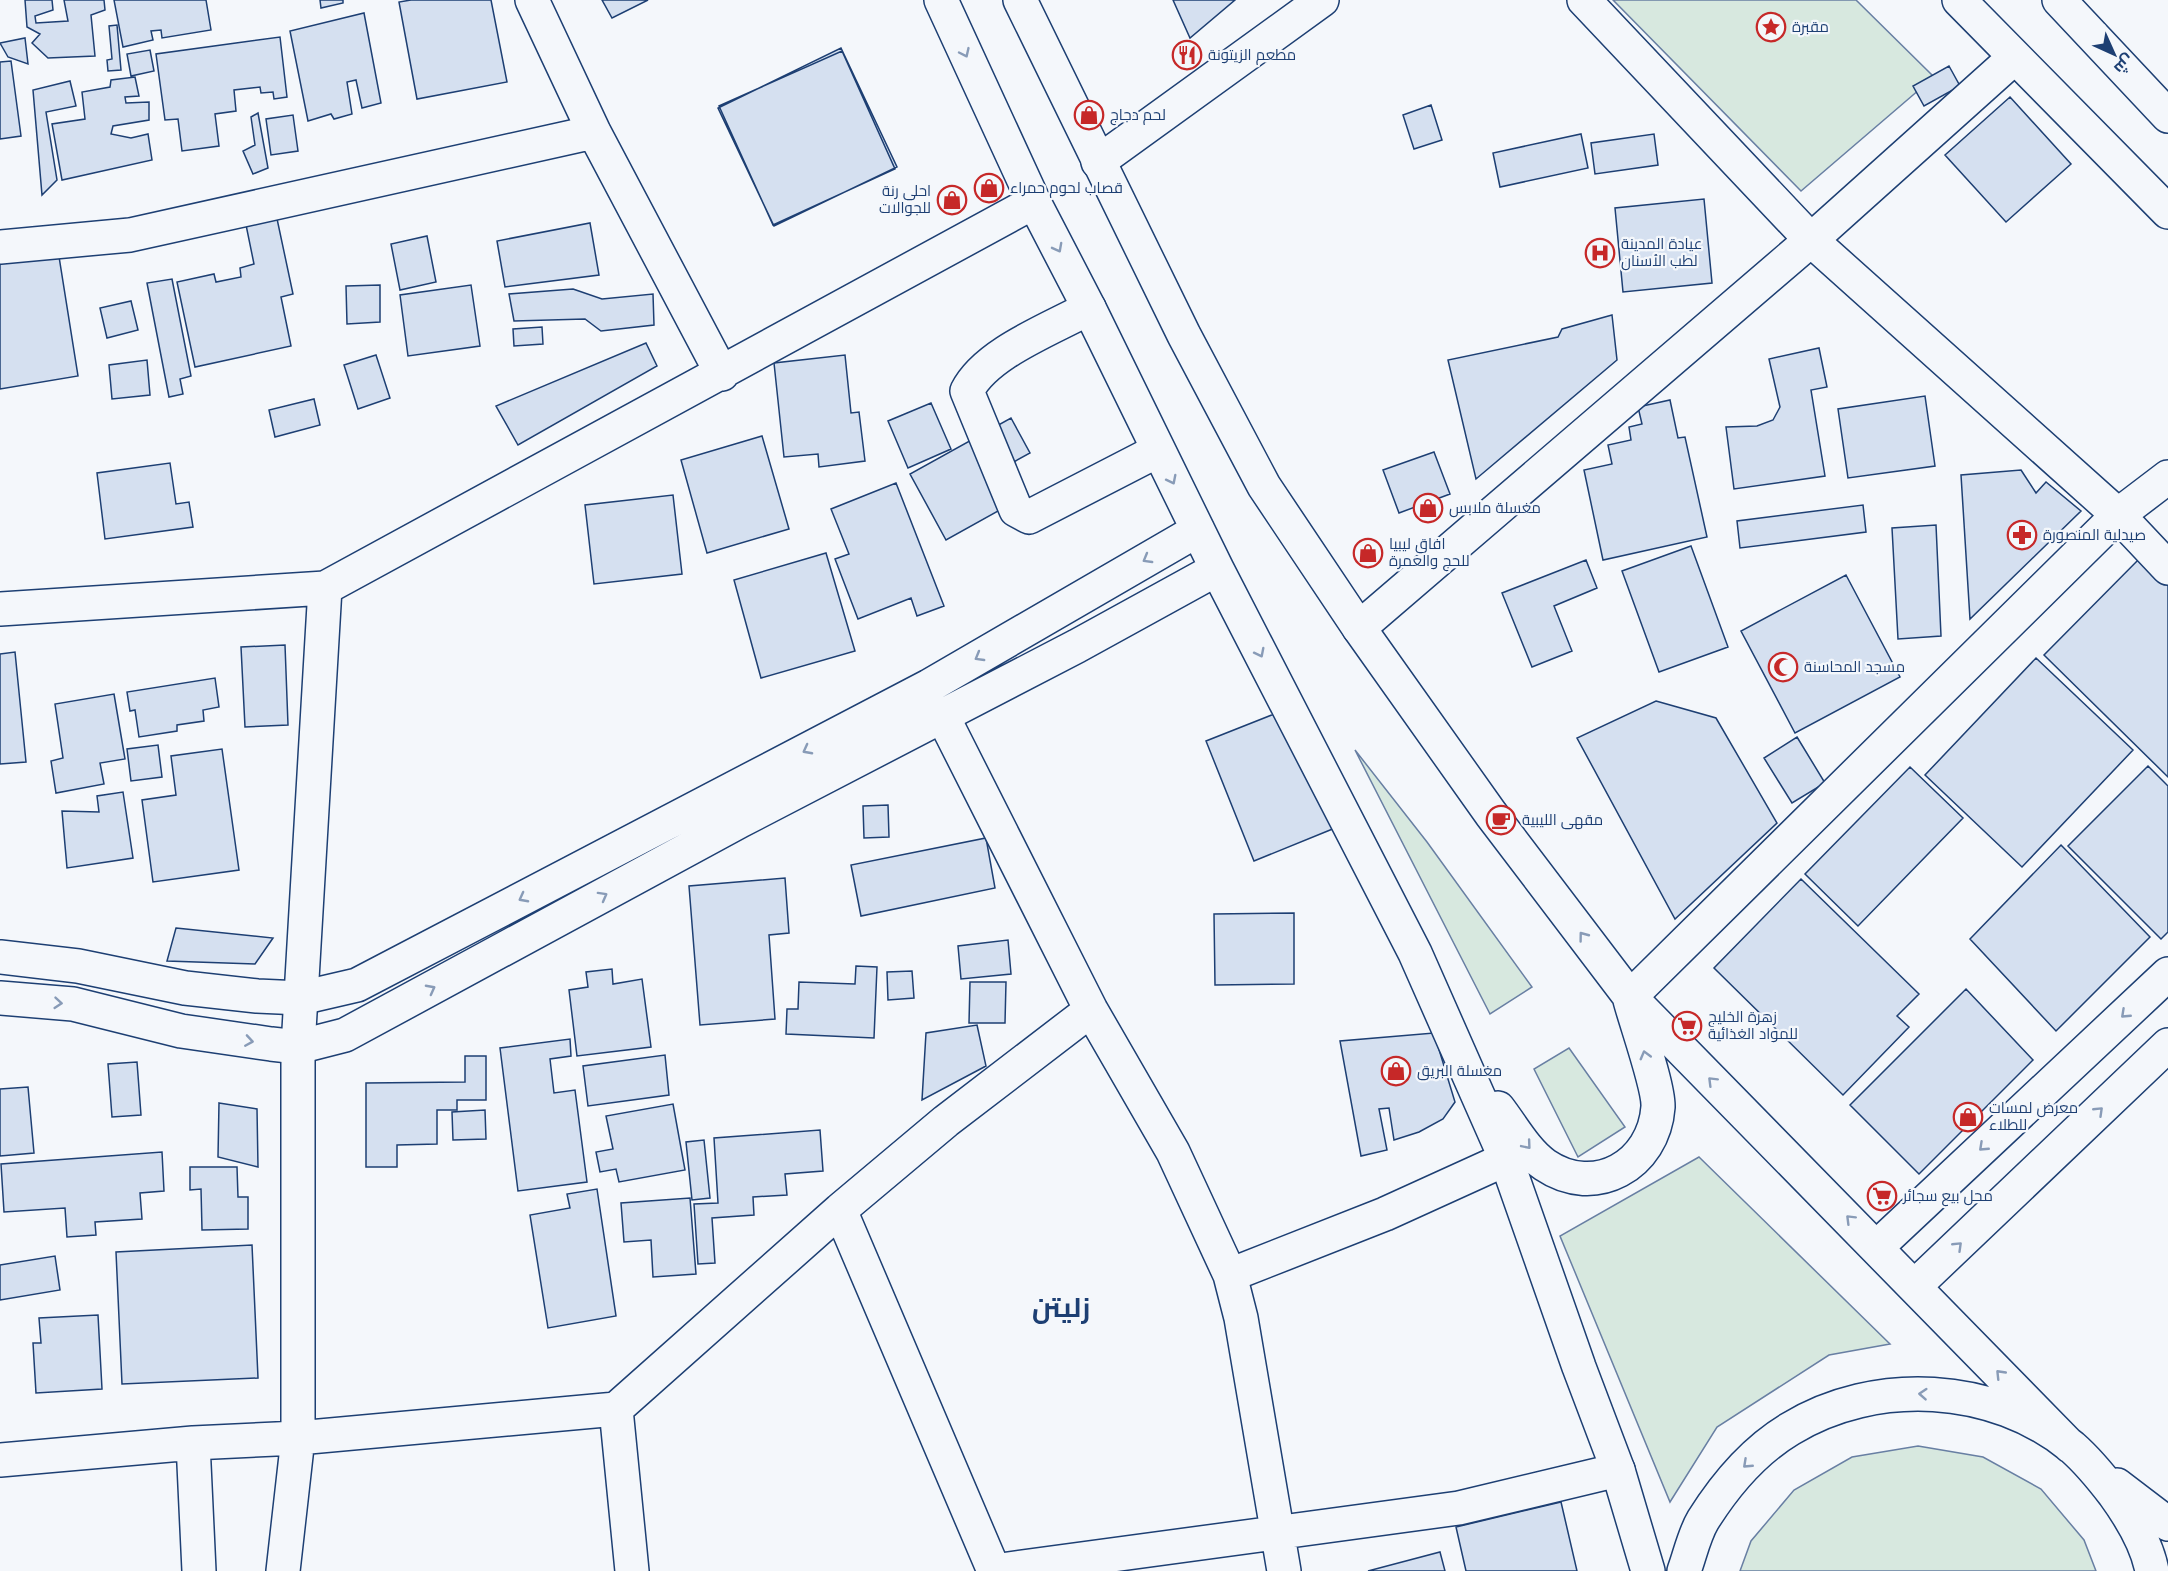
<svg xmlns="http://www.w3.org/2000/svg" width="2168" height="1571" font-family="Helvetica,Cairo,sans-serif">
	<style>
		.green { fill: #d7e8df; stroke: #687fa3; stroke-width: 1.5 }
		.building { fill: #d5e0f0; stroke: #1d3f73; stroke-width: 1.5 }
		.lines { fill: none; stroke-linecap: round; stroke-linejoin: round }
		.minor-casing { stroke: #1d3f73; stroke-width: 36 }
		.major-casing { stroke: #1d3f73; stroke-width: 36 }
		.minor { stroke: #f4f7fb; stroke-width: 33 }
		.major { stroke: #f4f7fb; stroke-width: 33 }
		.oneway { stroke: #889bb7 }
		.labels { text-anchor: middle; stroke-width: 4.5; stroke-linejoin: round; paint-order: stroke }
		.poi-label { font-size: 15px; fill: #1d3f73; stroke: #f4f7fb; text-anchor: start }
		.town-label { font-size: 27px; font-weight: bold; fill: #1d3f73; stroke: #f4f7fb }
	</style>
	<rect width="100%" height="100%" fill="#f4f7fb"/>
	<path class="green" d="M1613 0H1856L1934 77 1801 191Z
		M1355 750 1427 842 1532 987 1490 1014Z
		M1569 1048 1625 1127 1578 1157 1534 1069Z
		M1699 1157 1890 1344 1829 1355 1717 1427 1670 1502 1560 1236Z
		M1918 1446 1983 1457 2041 1489 2084 1540 2096 1571H1740L1751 1541 1794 1490 1852 1457Z"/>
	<path class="building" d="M25 0H52L53 10 35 16 36 23 68 21 64 0H104L105 10 91 15 95 56 48 58 32 43 40 34 27 27Z
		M114 0H206L211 30 162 38 161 30 151 31 153 40 123 47Z
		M320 0H343V3L321 8Z
		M411 0H491L507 82 417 99 399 2Z
		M602 0H648L612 18Z
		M1173 0H1235L1190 38Z
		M364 13 381 103 362 108 356 80 347 82 352 114 334 119 331 114 308 121 290 31Z
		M117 25 121 70 108 71 107 60 112 59 109 26Z
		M280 37 287 97 274 99 273 92 261 93 260 87 234 90 236 111 215 114 219 146 182 151 178 119 165 120 156 54Z
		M25 38 28 64 8 57 0 43Z
		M841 48 897 167 774 226 718 108Z
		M150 50 154 71 131 76 127 54Z
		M842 51 895 169 773 225 719 106Z
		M11 61 21 136 0 139V62Z
		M1949 66 1960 86 1924 106 1913 86Z
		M135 77 139 96 125 97 126 103 149 102V120L113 126 111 134 131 138 148 134 152 160 62 180 52 124 85 119 82 92 110 87 111 80Z
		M70 81 76 106 46 112 57 180 42 195 33 90Z
		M2010 97 2071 164 2006 222 1945 155Z
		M1431 105 1442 140 1414 149 1403 115Z
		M258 113 268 168 253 174 243 151 255 145 251 117Z
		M293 115 298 151 271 155 266 119Z
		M1581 134 1588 168 1500 187 1493 153Z
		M1654 134 1658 165 1595 174 1591 143Z
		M1704 199 1712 283 1623 292 1615 208Z
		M276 214 293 294 281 297 291 346 195 367 177 282 214 274 216 282 241 277 240 268 254 264 245 220Z
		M590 223 599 275 505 287 497 241Z
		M427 236 436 282 400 290 391 244Z
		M57 244 78 376 0 389V254Z
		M172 279 191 376 180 379 183 394 169 397 147 283Z
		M380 285V322L347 324 346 286Z
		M471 285 480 346 408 356 400 295Z
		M573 289 602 299 653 294 654 325 601 331 585 319 514 321 509 294Z
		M131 301 138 330 107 338 100 308Z
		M1612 315 1617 360 1476 479 1448 360 1558 337 1562 329Z
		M542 327 543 344 514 346 513 329Z
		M646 343 657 366 518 445 496 406Z
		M1819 348 1827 387 1811 390 1825 476 1734 489 1726 427 1757 426 1773 420 1780 407 1769 359Z
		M376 355 390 398 358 409 344 365Z
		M845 355 851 413 859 412 865 461 819 467 818 454 784 457 774 363Z
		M147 360 150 395 112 399 109 365Z
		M1925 396 1935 466 1848 478 1838 409Z
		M314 399 320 425 275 437 269 410Z
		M1670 400 1678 438 1685 437 1707 537 1603 560 1584 470 1612 464 1608 445 1631 440 1629 427 1642 424 1638 407Z
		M931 403 951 449 908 468 888 421Z
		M1011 418 1030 453 990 475 1007 506 946 540 910 474Z
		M762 436 789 529 707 553 681 460Z
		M1434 452 1450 494 1399 513 1383 470Z
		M170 463 176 504 189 502 193 527 105 539 97 473Z
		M2021 470 2036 493 2046 482 2081 511 1970 619 1961 475Z
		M896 483 944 606 917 616 911 598 858 619 835 559 849 554 831 509Z
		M673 495 682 574 594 584 585 505Z
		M1863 505 1866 532 1740 548 1737 521Z
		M1936 525 1941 636 1898 639 1892 528Z
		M1691 546 1728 647 1659 672 1622 571Z
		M826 553 855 651 761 678 734 580Z
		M2142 556 2168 582V777L2044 655Z
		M1586 560 1597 588 1554 606 1572 651 1532 667 1502 593Z
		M1846 575 1900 677 1795 733 1741 631Z
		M285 645 288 725 245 727 241 647Z
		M15 652 26 762 0 764V654Z
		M2036 658 2133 750 2022 867 1925 775Z
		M215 678 219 707 203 710 204 721 177 725V731L139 737 135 710 130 711 127 692Z
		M114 694 125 759 100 763 104 784 56 793 51 761 63 758 55 704Z
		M1656 701 1716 718 1777 823 1675 919 1577 738Z
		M1287 709 1335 828 1254 861 1206 741Z
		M1797 737 1825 783 1792 803 1764 758Z
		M158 745 162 777 131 781 127 749Z
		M222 749 239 870 153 882 142 800 176 795 171 756Z
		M2148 766 2168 786V932L2161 939 2068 846Z
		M1910 767 1963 818 1858 926 1805 874Z
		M123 792 133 858 67 868 62 811 99 812 97 796Z
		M888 805 889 837 864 838 863 806Z
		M986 838 995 888 861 916 851 865Z
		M2061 845 2150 937 2056 1031 1970 939Z
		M785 878 789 933 769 935 775 1019 700 1025 689 886Z
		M1801 879 1919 994 1897 1016 1909 1027 1843 1095 1714 968Z
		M1294 913V984L1215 985 1214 914Z
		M176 928 273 938 255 964 167 961Z
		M1008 940 1011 974 961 979 958 946Z
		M856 966 877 967 874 1038 786 1034 787 1009H798L799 982 855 984Z
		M612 969 613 984 642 979 651 1047 577 1056 569 990 588 987 586 972Z
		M912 971 914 998 888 1000 887 972Z
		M970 982H1006L1005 1023H969Z
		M1966 989 2033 1060 1919 1174 1850 1105Z
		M977 1025 986 1066 922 1100 926 1033Z
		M1434 1033 1455 1102 1443 1119 1419 1132 1394 1140 1389 1108 1379 1109 1387 1150 1361 1156 1340 1041Z
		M570 1039 571 1056 550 1059 554 1093 575 1090 587 1182 518 1191 500 1048Z
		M665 1055 669 1095 588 1106 583 1066Z
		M465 1056H486V1100H457V1110H437V1144L397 1145V1167H366V1083L465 1082Z
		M137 1062 141 1115 112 1117 108 1064Z
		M28 1087 34 1153 0 1156V1089Z
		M219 1103 257 1109 258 1167 218 1157Z
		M673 1104 685 1170 619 1182 616 1169 600 1172 596 1152 613 1149 606 1116Z
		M485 1110 486 1139 453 1140 452 1112Z
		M820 1130 823 1171 785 1174 787 1195 753 1197 754 1215 712 1218 715 1263 698 1264 694 1204 718 1203 714 1138Z
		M704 1140 710 1198 692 1200 686 1142Z
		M162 1152 164 1191 140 1193 142 1219 95 1222 96 1235 67 1237 65 1208 4 1212 1 1164Z
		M190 1167H237L238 1197H248V1229L202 1230 201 1189 190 1190Z
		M597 1189 616 1316 548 1328 530 1215 570 1208 567 1194Z
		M690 1198 696 1274 653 1277 651 1240 624 1242 621 1203Z
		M252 1245 258 1378 122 1384 116 1252Z
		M55 1256 60 1290 0 1300V1265Z
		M98 1315 102 1389 36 1393 33 1343H41L39 1318Z
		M1561 1502 1577 1571H1466L1456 1527Z
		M1440 1552 1445 1571H1368Z"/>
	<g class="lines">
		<g class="minor-casing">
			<path id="minor" d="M532 0 594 132 722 374
				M1584 0 1811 240 2118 515 2168 568
				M1959 0 2168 212
				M2059 0 2168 116
				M1098 162 1322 0
				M0 247 130 235 594 132
				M1089 308C1051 329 986 353 967 391L1016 510 1029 517 1157 451
				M0 609 325 588 1034 202
				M1359 628 1811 240 2015 57
				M942 715 1091 1010 1173 1152 1230 1275 1241 1318 1284 1571
				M1630 997 2118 515 2168 477
				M840 1210 994 1571 1459 1508 1618 1470
				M1877 1247 2168 974
				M1230 1275 1385 1214 1506 1159
				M1915 1286 2168 1045
				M616 1409 632 1571
				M193 1443 199 1571
				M0 1460 193 1443 298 1438 616 1409 840 1210 946 1121 1091 1010
				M283 1571 298 1438V1047L325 588"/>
		</g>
		<g class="major-casing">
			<path id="major" d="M941 0 1034 202 1089 308 1217 569 1415 953 1506 1159 1579 1367 1618 1470 1648 1571
				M1020 0 1184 335 1264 486 1359 628 1491 814 1630 997 2070 1446
				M0 957 78 966 185 988 257 996 301 998 357 985 929 686 1198 530
				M0 998 73 1004 181 1031 271 1044 298 1047 345 1035 740 821 1077 646 1217 569
				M1498 1108C1512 1126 1526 1152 1545 1165 1595 1199 1654 1165 1658 1107 1659 1087 1636 1023 1630 1000
				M2117 1485 2168 1524
				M1684 1571C1690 1555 1694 1535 1703 1520 1725 1485 1755 1450 1790 1429 1875 1377 1994 1383 2072 1447 2088 1461 2101 1477 2114 1494 2130 1516 2147 1544 2152 1571"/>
		</g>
		<use href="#minor" class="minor"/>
		<use href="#major" class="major"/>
	</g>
	<defs><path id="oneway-chevron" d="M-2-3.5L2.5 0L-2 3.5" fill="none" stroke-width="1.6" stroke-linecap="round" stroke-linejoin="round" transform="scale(1.5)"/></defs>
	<g class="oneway">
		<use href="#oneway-chevron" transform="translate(965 53) rotate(65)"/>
		<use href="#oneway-chevron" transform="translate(1058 248) rotate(62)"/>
		<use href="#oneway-chevron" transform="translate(1172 480) rotate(63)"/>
		<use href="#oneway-chevron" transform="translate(1147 559) rotate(150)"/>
		<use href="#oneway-chevron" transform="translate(1260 653) rotate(63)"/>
		<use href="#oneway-chevron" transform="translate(979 657) rotate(150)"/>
		<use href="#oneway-chevron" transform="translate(807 750) rotate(152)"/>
		<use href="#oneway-chevron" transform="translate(603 896) rotate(-29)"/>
		<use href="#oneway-chevron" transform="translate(523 898) rotate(152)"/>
		<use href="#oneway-chevron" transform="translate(1583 936) rotate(-127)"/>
		<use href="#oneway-chevron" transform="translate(431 989) rotate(-28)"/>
		<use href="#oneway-chevron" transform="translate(58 1003) rotate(5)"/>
		<use href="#oneway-chevron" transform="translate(2125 1014) rotate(137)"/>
		<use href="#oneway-chevron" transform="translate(249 1041) rotate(9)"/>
		<use href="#oneway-chevron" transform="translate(1645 1055) rotate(-105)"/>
		<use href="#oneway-chevron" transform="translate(1712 1081) rotate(-135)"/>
		<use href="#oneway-chevron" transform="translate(2099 1111) rotate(-44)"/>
		<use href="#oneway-chevron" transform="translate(1527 1145) rotate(50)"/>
		<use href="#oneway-chevron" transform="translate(1983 1147) rotate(137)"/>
		<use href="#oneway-chevron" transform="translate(1850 1219) rotate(-135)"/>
		<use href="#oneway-chevron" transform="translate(1958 1246) rotate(-44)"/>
		<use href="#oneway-chevron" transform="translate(2000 1374) rotate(-134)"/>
		<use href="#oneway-chevron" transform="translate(1923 1394) rotate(-176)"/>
		<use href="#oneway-chevron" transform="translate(1747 1464) rotate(137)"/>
	</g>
	<defs>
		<g id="sight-ring" transform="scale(1.5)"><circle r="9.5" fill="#f4f7fb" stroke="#c62828" stroke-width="1.5"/><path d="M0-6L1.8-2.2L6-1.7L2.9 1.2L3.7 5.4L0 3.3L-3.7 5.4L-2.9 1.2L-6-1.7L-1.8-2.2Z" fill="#c62828"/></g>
		<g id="restaurant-ring" transform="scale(1.5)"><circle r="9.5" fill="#f4f7fb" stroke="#c62828" stroke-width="1.5"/><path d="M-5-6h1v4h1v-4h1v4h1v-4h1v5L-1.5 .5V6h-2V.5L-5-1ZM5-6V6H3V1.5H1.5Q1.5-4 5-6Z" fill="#c62828"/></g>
		<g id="shop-ring" transform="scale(1.5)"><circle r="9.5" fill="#f4f7fb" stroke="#c62828" stroke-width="1.5"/><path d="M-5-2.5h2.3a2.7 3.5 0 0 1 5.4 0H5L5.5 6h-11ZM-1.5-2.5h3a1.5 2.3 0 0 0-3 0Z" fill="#c62828"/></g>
		<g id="hospital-ring" transform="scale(1.5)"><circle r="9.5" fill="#f4f7fb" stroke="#c62828" stroke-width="1.5"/><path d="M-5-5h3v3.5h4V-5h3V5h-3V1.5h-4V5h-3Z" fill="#c62828"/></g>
		<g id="pharmacy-ring" transform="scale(1.5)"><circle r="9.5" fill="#f4f7fb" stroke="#c62828" stroke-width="1.5"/><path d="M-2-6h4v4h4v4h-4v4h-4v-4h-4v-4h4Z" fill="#c62828"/></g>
		<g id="mosque-ring" transform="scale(1.5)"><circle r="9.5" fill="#f4f7fb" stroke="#c62828" stroke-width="1.5"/><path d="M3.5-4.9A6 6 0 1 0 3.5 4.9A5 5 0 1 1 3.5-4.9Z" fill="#c62828"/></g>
		<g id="cafe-ring" transform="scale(1.5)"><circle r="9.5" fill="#f4f7fb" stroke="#c62828" stroke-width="1.5"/><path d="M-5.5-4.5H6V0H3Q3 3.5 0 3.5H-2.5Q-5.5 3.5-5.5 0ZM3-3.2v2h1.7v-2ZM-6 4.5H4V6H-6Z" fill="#c62828"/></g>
		<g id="supermarket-ring" transform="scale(1.5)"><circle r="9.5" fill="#f4f7fb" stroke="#c62828" stroke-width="1.5"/><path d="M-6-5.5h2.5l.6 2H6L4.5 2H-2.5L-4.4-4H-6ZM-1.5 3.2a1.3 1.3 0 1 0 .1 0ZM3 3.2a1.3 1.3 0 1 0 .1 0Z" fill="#c62828"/></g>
	</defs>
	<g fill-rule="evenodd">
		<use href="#sight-ring" x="1771" y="27"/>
		<use href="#restaurant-ring" x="1187" y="55"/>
		<use href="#shop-ring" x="1089" y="115"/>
		<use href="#shop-ring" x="989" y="188"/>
		<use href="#shop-ring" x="952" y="200"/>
		<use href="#hospital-ring" x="1600" y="253"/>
		<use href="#shop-ring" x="1428" y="508"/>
		<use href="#pharmacy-ring" x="2022" y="535"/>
		<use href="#shop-ring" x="1368" y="553"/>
		<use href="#mosque-ring" x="1783" y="667"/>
		<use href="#cafe-ring" x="1501" y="820"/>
		<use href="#supermarket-ring" x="1687" y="1026"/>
		<use href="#shop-ring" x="1396" y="1071"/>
		<use href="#shop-ring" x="1968" y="1117"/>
		<use href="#supermarket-ring" x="1882" y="1196"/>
	</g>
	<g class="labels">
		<g class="poi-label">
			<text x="1792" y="32">مقبرة</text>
			<text x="1208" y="60">مطعم الزيتونة</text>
			<text x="1110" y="120">لحم دجاج</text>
			<text x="1010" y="193">قصاب لحوم حمراء</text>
			<text x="931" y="196" text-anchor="end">احلى رنة<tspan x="931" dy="17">للجوالات</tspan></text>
			<text x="1621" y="249">عيادة المدينة<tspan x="1621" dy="17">لطب الأسنان</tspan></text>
			<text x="1449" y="513">مغسلة ملابس</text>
			<text x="2043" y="540">صيدلية المنصورة</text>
			<text x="1389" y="549">افاق ليبيا<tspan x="1389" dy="17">للحج والعمرة</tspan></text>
			<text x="1804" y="672">مسجد المحاسنة</text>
			<text x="1522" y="825">مقهى الليبية</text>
			<text x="1708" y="1022">زهرة الخليج<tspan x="1708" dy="17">للمواد الغذائية</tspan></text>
			<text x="1417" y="1076">مغسلة البريق</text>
			<text x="1989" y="1113">معرض لمسات<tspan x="1989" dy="17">للطلاء</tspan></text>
			<text x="1903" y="1201">محل بيع سجائر</text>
		</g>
		<g class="town-label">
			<text x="1061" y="1317">زليتن</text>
		</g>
	</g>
	<g transform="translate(2114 54) rotate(135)" stroke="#f4f7fb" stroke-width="4.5" paint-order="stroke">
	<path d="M0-4.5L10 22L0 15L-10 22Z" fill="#1d3f73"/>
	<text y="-9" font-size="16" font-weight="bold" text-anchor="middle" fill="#1d3f73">ش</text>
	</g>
</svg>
